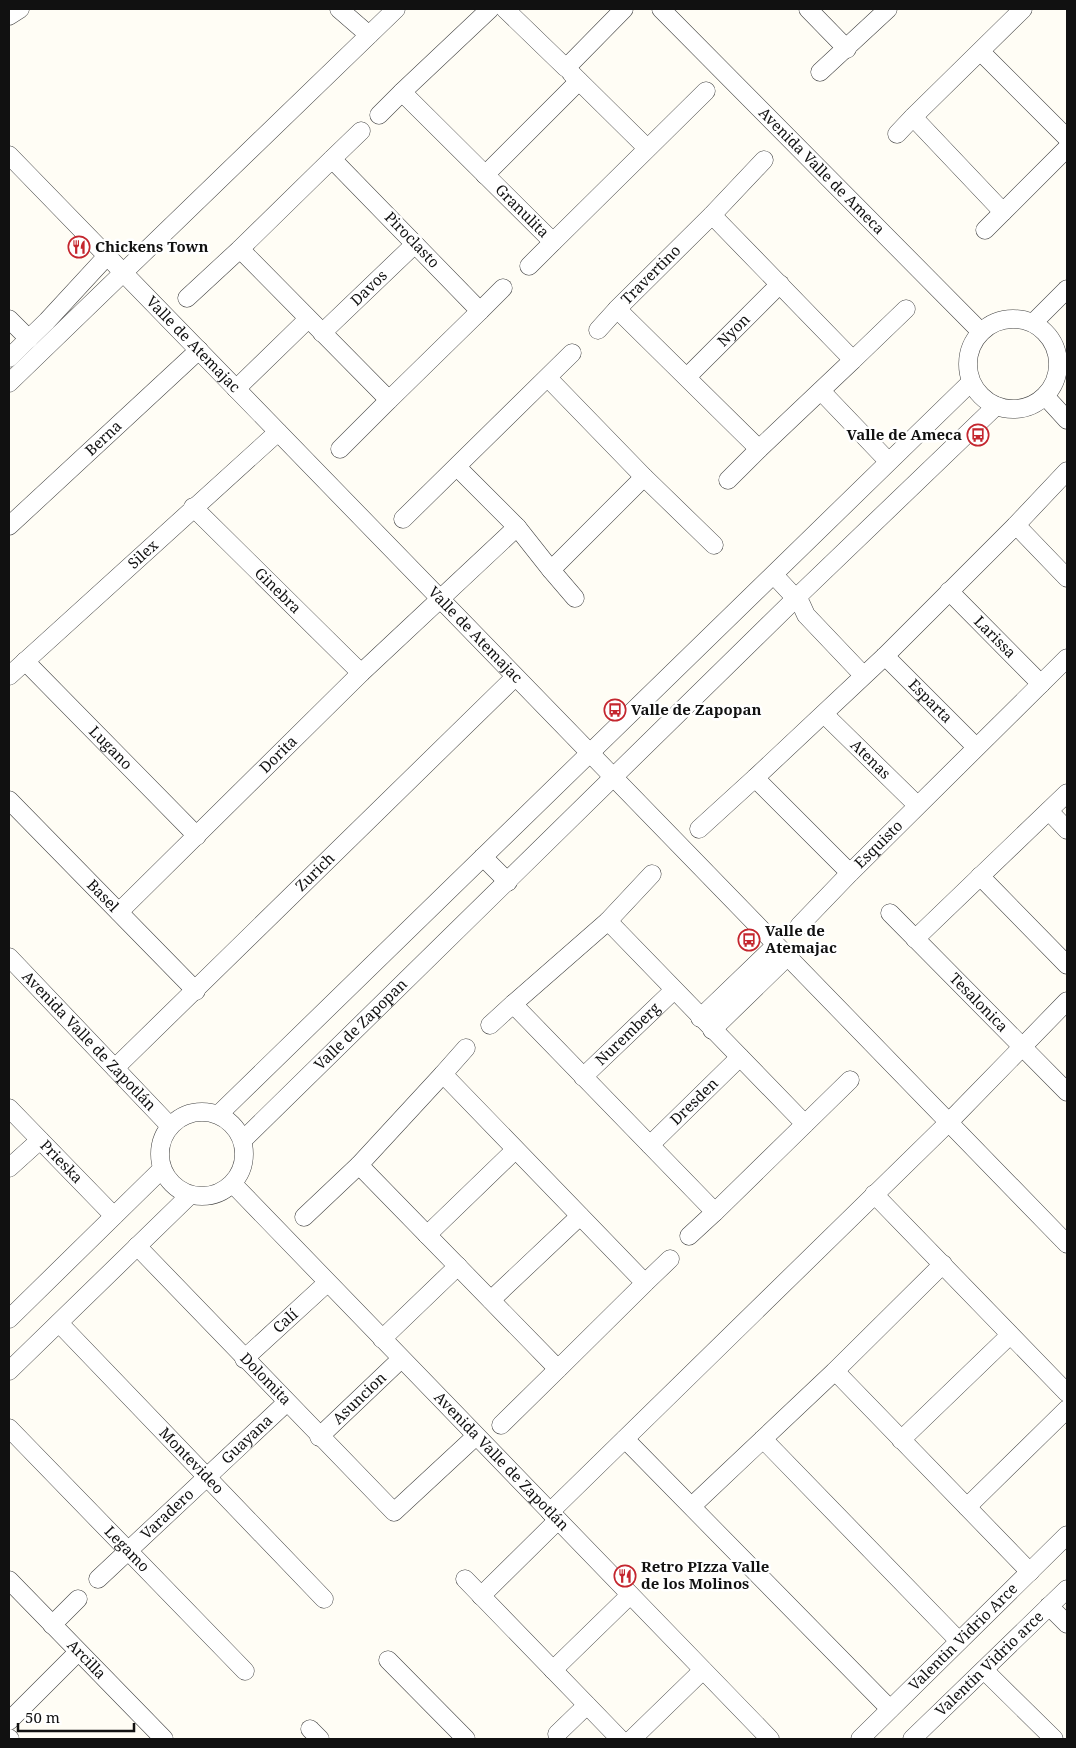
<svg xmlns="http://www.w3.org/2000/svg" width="1076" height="1748" font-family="'Noto Serif',serif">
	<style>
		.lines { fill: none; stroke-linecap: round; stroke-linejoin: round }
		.street-casing { stroke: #444; stroke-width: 19 }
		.street { stroke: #fff; stroke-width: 18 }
		.labels { text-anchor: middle; stroke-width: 5; stroke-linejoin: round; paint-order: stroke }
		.street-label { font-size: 15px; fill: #111; stroke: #fff }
		.poi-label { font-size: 15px; font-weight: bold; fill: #111; stroke: #fff; text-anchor: start }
	</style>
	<rect width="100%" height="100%" fill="#fffdf5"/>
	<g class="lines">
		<g class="street-casing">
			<g id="street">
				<path d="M339 9 369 35"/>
				<path id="s1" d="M490 9 402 92 553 242 706 91"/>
				<path d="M505 9 566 68 624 9"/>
				<path id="s2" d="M661 9 981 332"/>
				<path d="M808 9 847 49"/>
				<path d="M1023 9 913 117 1003 212 1067 148"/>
				<path d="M9 16 20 9"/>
				<path d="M981 52 1067 138"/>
				<path d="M820 72 888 9"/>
				<path d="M571 73 647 148"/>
				<path d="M379 115 402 92"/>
				<path d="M897 134 913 117"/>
				<path id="s3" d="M9 155 1067 1244"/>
				<path d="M332 159 480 311 389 400 240 249Z"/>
				<path d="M332 159 361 131"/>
				<path d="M485 175 579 81"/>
				<path d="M712 215 853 360 759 449 617 309Z"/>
				<path d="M712 215 764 160"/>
				<path d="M985 230 1003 212"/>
				<path d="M529 266 553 242"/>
				<path d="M187 298 240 249"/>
				<path d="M480 311 503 288"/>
				<circle cx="1013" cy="364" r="45"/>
				<path d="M9 319 29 339"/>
				<path d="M1033 323 1067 289"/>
				<path d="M598 330 617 309"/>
				<path id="s4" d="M322 333 415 244"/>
				<path d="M9 358 47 321 107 256"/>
				<path d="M853 360 906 309"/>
				<path id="s5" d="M687 377 780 284"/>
				<path d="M548 378 644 477 714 545"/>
				<path d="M9 383 396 9"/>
				<path d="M236 389 308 319"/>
				<path d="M821 391 888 461"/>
				<path d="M1046 397 1067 420"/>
				<path d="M340 449 389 400"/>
				<path d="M457 467 517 527 551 570 644 477"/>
				<path d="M728 480 759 449"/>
				<path id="s6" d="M193 507 361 673"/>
				<path d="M403 519 572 353"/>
				<path d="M1016 525 1067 471"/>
				<path id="s7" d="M9 526 199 350"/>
				<path d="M551 570 575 598"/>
				<path d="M774 575 801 604 806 615 863 675"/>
				<path id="s8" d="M1067 578 1016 525 885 656 755 778 850 873 1067 658"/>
				<path id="s9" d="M949 591 1041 684"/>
				<path id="s10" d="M885 656 976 747"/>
				<path id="s11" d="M25 661 197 836"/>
				<path id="s12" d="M9 676 278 432"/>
				<path id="s13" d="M824 714 917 805"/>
				<path id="s14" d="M9 800 196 991"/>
				<path d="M1049 811 1067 830"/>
				<path d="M699 829 755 778"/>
				<path d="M483 857 508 882"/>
				<path d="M980 876 1067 965"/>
				<path id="s15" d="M119 912 361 673 517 527"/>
				<path id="s16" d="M890 913 1067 1092"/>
				<path d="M608 921 805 1124 715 1212 513 1004Z"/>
				<path d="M608 921 652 874"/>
				<path d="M799 926 850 873"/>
				<path d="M915 939 1067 793"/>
				<path id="s17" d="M9 957 169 1125"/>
				<path d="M700 1018 776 945"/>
				<path d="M490 1025 513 1004"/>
				<path d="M712 1030 787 957"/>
				<path id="s18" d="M115 1068 515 677"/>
				<path d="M443 1074 645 1283 558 1369 359 1165Z"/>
				<path d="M443 1074 466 1048"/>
				<path id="s19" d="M583 1077 674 990"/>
				<path id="s20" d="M9 1108 114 1216"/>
				<circle cx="202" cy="1154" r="42"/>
				<path d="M219 1114 971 382"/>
				<path d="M805 1124 850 1080"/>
				<path id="s21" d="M243 1140 795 599 996 406"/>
				<path id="s22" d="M650 1145 740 1057"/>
				<path d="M9 1168 40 1140"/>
				<path id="s23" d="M233 1184 770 1739"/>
				<path d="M874 1194 1067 1393"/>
				<path d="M304 1217 359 1165"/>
				<path d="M427 1235 515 1150"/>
				<path d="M689 1236 715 1212"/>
				<path id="s24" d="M137 1246 394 1512 476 1436"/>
				<path d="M645 1283 670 1259"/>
				<path d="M491 1300 580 1216"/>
				<path d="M9 1319 162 1169"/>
				<path id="s25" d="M59 1323 324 1599"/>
				<path d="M382 1339 458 1266"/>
				<path id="s26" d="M244 1359 327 1283"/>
				<path d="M9 1371 190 1195"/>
				<path d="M835 1371 1030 1572"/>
				<path d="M501 1425 558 1369"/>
				<path id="s27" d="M9 1428 245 1671"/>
				<path id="s28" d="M319 1437 401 1359"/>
				<path d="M625 1439 890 1709"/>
				<path d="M763 1439 959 1641"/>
				<path d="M901 1440 1010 1335"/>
				<path d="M692 1506 835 1371 943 1264"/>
				<path d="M967 1507 1067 1409"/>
				<path d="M550 1512 949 1122 1067 1001"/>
				<path id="s29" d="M98 1579 286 1403"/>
				<path d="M465 1579 620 1739"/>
				<path id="s30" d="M9 1580 164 1739"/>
				<path d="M481 1596 558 1520"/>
				<path d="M1049 1606 1067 1624"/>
				<path d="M52 1625 78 1599"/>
				<path d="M388 1660 466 1739"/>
				<path d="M553 1670 630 1595"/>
				<path d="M984 1670 1054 1739"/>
				<path d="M9 1721 78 1652"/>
				<path d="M310 1729 320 1739"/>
				<path d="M557 1734 587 1705"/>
				<path d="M9 1738 10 1739"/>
				<path d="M632 1739 703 1670"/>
				<path id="s31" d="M860 1739 1067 1535"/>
				<path id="s32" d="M912 1739 1067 1589"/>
			</g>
		</g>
		<use href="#street" class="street"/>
	</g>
	<defs>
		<g id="restaurant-ring" transform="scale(1.125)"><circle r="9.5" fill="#fff" stroke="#c4262e" stroke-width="1.5"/><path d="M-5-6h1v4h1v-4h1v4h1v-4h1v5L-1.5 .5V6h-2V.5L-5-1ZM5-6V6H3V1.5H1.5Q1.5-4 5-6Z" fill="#c4262e"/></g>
		<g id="bus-ring" transform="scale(1.125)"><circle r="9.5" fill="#fff" stroke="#c4262e" stroke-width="1.5"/><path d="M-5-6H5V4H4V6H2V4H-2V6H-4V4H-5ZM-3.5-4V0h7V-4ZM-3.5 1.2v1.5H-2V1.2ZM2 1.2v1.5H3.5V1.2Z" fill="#c4262e"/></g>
	</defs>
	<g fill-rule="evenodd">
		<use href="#restaurant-ring" x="79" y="247"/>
		<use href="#bus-ring" x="978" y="435"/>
		<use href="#bus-ring" x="615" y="710"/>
		<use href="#bus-ring" x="749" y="940"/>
		<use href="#restaurant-ring" x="625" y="1576"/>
	</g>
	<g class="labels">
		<g class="street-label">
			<text dy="5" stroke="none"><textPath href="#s2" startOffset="228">Avenida Valle de Ameca</textPath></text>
			<text dy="5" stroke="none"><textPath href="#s1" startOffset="290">Granulita</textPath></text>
			<text transform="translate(412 240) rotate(46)" y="5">Piroclasto</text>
			<text transform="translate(651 275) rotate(-45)" y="5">Travertino</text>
			<text dy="5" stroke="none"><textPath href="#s4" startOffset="65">Davos</textPath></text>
			<text dy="5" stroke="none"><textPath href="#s5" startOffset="66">Nyon</textPath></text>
			<text dy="5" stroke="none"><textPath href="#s3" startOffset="264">Valle de Atemajac</textPath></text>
			<text dy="5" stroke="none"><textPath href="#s7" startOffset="129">Berna</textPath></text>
			<text dy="5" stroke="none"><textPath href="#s12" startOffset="181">Silex</textPath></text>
			<text dy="5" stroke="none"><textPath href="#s6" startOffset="119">Ginebra</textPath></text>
			<text dy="5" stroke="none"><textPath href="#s3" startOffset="669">Valle de Atemajac</textPath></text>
			<text dy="5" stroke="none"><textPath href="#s9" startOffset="65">Larissa</textPath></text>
			<text dy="5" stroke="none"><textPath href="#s10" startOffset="64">Esparta</textPath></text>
			<text dy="5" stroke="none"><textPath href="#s11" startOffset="122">Lugano</textPath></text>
			<text dy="5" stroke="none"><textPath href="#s15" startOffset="224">Dorita</textPath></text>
			<text dy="5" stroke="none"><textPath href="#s13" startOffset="65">Atenas</textPath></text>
			<text dy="5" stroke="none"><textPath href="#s8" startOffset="612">Esquisto</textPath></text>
			<text dy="5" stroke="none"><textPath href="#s18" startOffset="280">Zurich</textPath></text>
			<text dy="5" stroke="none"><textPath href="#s14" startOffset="134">Basel</textPath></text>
			<text dy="5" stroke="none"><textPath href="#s16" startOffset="126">Tesalonica</textPath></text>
			<text dy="5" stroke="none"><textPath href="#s21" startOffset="165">Valle de Zapopan</textPath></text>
			<text dy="5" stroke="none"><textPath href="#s19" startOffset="62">Nuremberg</textPath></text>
			<text dy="5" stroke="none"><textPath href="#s17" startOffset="116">Avenida Valle de Zapotlán</textPath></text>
			<text dy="5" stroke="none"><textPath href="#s22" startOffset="62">Dresden</textPath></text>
			<text dy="5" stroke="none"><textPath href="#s20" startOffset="75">Prieska</textPath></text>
			<text dy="5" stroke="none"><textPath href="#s26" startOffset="56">Calí</textPath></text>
			<text dy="5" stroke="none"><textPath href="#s24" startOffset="185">Dolomita</textPath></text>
			<text dy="5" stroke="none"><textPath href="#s28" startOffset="56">Asuncion</textPath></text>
			<text dy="5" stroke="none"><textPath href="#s29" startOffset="204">Guayana</textPath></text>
			<text dy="5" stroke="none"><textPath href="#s25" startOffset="191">Montevideo</textPath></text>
			<text dy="5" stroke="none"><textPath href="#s23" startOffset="386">Avenida Valle de Zapotlán</textPath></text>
			<text dy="5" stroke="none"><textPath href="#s29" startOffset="95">Varadero</textPath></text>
			<text dy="5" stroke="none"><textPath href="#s27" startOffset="169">Legamo</textPath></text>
			<text dy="5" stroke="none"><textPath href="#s31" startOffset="145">Valentin Vidrio Arce</textPath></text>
			<text dy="5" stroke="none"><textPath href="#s30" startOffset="111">Arcilla</textPath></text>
			<text dy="5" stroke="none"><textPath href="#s32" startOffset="108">Valentin Vidrio arce</textPath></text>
		</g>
		<g class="poi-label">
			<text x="95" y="252">Chickens Town</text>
			<text x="962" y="440" text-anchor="end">Valle de Ameca</text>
			<text x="631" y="715">Valle de Zapopan</text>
			<text x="765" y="936">Valle de<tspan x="765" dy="17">Atemajac</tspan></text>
			<text x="641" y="1572">Retro PIzza Valle<tspan x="641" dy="17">de los Molinos</tspan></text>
		</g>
	</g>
	<rect width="1076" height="1748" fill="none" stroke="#111111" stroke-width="20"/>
	<path d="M18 1723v8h116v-8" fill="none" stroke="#111111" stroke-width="2.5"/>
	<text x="25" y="1723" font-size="15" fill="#111111" stroke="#ffffff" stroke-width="4" paint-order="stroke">50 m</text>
</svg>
